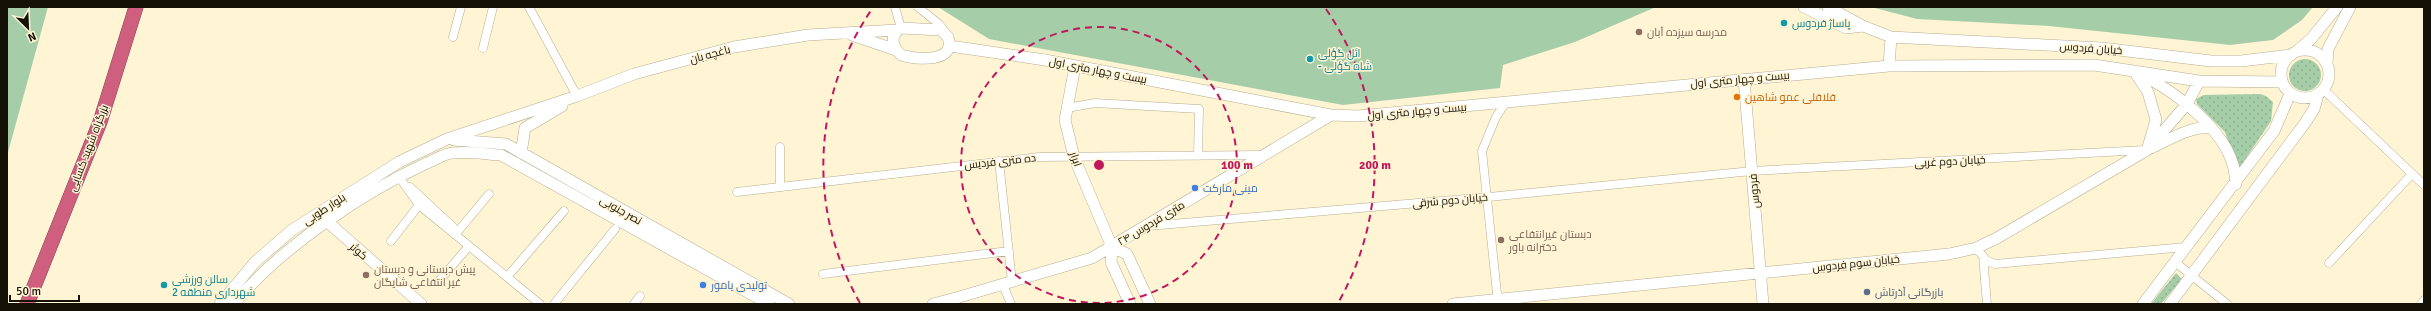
<svg xmlns="http://www.w3.org/2000/svg" width="2431" height="311" font-family="Signika,Cairo,sans-serif">
	<style>
		.grass { fill: url(#grass-dots) }
		.park { fill: #a5cea8 }
		.lines { fill: none; stroke-linecap: round; stroke-linejoin: round }
		.street-casing { stroke: #b6ad8e; stroke-width: 9 }
		.secondary-casing { stroke: #b6ad8e; stroke-width: 12 }
		.highway-casing { stroke: #8e4455; stroke-width: 15 }
		.street { stroke: #fff; stroke-width: 8 }
		.secondary { stroke: #fff; stroke-width: 11 }
		.highway { stroke: #cf5f7f; stroke-width: 14 }
		.ring { fill: none; stroke: #c2185b; stroke-width: 2; stroke-dasharray: 7 5 }
		.culture-dot { fill: #0f9aa8; stroke: #fff5d5; stroke-width: 1.5 }
		.education-dot { fill: #8d6e63; stroke: #fff5d5; stroke-width: 1.5 }
		.food-dot { fill: #e8710a; stroke: #fff5d5; stroke-width: 1.5 }
		.shop-dot { fill: #3f7fe0; stroke: #fff5d5; stroke-width: 1.5 }
		.service-dot { fill: #5c6f8a; stroke: #fff5d5; stroke-width: 1.5 }
		.labels { text-anchor: middle; stroke-width: 3; stroke-linejoin: round; paint-order: stroke }
		.culture-label { font-size: 11px; fill: #0d838f; stroke: #fff5d5; text-anchor: start }
		.education-label { font-size: 11px; fill: #785e54; stroke: #fff5d5; text-anchor: start }
		.street-label { font-size: 11px; fill: #141106; stroke: #fff5d5 }
		.food-label { font-size: 11px; fill: #c56008; stroke: #fff5d5; text-anchor: start }
		.shop-label { font-size: 11px; fill: #366cbe; stroke: #fff5d5; text-anchor: start }
		.service-label { font-size: 11px; fill: #4e5e75; stroke: #fff5d5; text-anchor: start }
		.centre { fill: #c2185b; stroke: #fff5d5; stroke-width: 2 }
		.ring-label { font-size: 12px; text-anchor: middle; font-weight: bold; fill: #c2185b; stroke: #fff5d5; stroke-width: 3; stroke-linejoin: round; paint-order: stroke }
	</style>
	<defs>
		<pattern id="grass-dots" width="8" height="8" patternUnits="userSpaceOnUse"><rect width="8" height="8" fill="#a5cea8"/><path d="M2 2h.1M6 6h.1" fill="none" stroke="#8db08f" stroke-width="1.8" stroke-linecap="round"/></pattern>
	</defs>
	<rect width="100%" height="100%" fill="#fff5d5"/>
	<path class="grass" d="M2289 75a16 16 0 1 1 32 0a16 16 0 1 1-32 0Z
		M2260 94 2266 96 2273 102 2271 121 2238 170 2225 132 2197 104 2196 99 2204 95Z
		M2176 273 2182 279 2161 304H2151Z"/>
	<path class="park" d="M7 7H48L7 156Z
		M938 7H1656L1575 42 1503 65 1500 88 1343 105 989 39Z
		M1871 7H2313L2302 20 2273 40 2230 45 2049 26 1917 19Z"/>
	<g class="lines">
		<g class="street-casing">
			<path id="street" d="M529 7 577 96
				M895 7 901 28
				M918 7 939 24 945 32
				M453 37 461 7
				M483 48 493 7
				M2324 90 2424 185
				M1067 108 1095 103 1199 109 1198 156
				M999 161 1012 282
				M399 177 419 205 540 304
				M780 186V147
				M410 187 453 227
				M737 192 1039 157 1263 155
				M1148 226 1489 197 1752 171 2145 150
				M455 235 489 194
				M391 241 419 205
				M1976 248 1986 260 1995 264 2186 247
				M1983 256 1987 304
				M2175 262 2227 304
				M2329 263 2412 174
				M823 274 1009 251
				M507 277 564 211
				M439 281 469 246
				M1003 285 1011 304
				M1498 303 1482 151 1496 117 1506 102
				M554 304 615 229
				M634 304 640 296
				M2421 304 2424 300"/>
		</g>
		<g class="secondary-casing">
			<path id="secondary" d="M1804 7 1846 28 1863 26
				M1828 7 1863 26 1891 37 2102 48 2211 61H2241L2291 55
				M901 28 941 30 948 37C957 63 916 60 901 55 892 46 889 36 901 28Z
				M852 35 896 50
				M950 46 1045 60 1331 115 1358 116 1889 66 2094 65 2199 81 2282 82
				M2281 74a24 24 0 1 1 48 0a24 24 0 1 1-48 0Z
				M2297 51 2311 39 2337 7
				M2327 63 2328 49 2350 7
				M1075 66 1065 120 1074 157 1112 247 1111 262 1130 304
				M1889 66 1891 37
				M2136 74 2148 92 2156 120 2148 147
				M2146 77C2178 94 2223 129 2233 165 2235 171 2235 178 2236 184
				M1744 79 1763 304
				M454 140 506 144 789 304
				M2151 148C2169 140 2190 126 2210 128
				M521 153 525 128 562 106
				M322 217 421 304
				M1112 247 1127 254 1150 304
				M956 298 1092 258 1331 115
				M220 304 255 262 292 230 399 162 447 139 577 96 634 74 734 47 808 35 897 30
				M234 304C279 249 363 192 427 163 435 160 445 153 453 153 468 151 486 154 501 155L769 304
				M933 304 956 298 941 304
				M1453 304 1949 254 1976 248 1997 238 2147 150 2187 104 2199 81
				M2143 304 2274 131 2290 94
				M2170 304 2305 123 2314 109 2318 95"/>
		</g>
		<g class="highway-casing">
			<path id="highway" d="M27 304 100 122 136 7"/>
		</g>
		<use href="#street" class="street"/>
		<use href="#secondary" class="secondary"/>
		<use href="#highway" class="highway"/>
	</g>
	<g class="ring">
		<circle cx="1099" cy="165" r="138"/>
		<path d="M860 303A276 276 0 0 1 872 9M1326 9A276 276 0 0 1 1338 303"/>
	</g>
	<g class="culture-dot">
		<circle cx="1784" cy="23" r="4"/>
		<circle cx="1310" cy="59" r="4"/>
		<circle cx="164" cy="285" r="4"/>
	</g>
	<g class="education-dot">
		<circle cx="1639" cy="32" r="4"/>
		<circle cx="1501" cy="240" r="4"/>
		<circle cx="366" cy="275" r="4"/>
	</g>
	<circle class="food-dot" cx="1737" cy="97" r="4"/>
	<g class="shop-dot">
		<circle cx="1195" cy="188" r="4"/>
		<circle cx="703" cy="285" r="4"/>
	</g>
	<circle class="service-dot" cx="1867" cy="292" r="4"/>
	<g class="labels">
		<g class="culture-label">
			<text x="1792" y="27">پاساژ فردوس</text>
			<text x="1318" y="57">ائل گؤلی<tspan x="1318" dy="13">- شاه گؤلی</tspan></text>
			<text x="172" y="283">سالن ورزشی<tspan x="172" dy="13">شهرداری منطقه 2</tspan></text>
		</g>
		<g class="education-label">
			<text x="1647" y="36">مدرسه سیزده آبان</text>
			<text x="1509" y="238">دبستان غیرانتفاعی<tspan x="1509" dy="13">دخترانه باور</tspan></text>
			<text x="374" y="273">پیش دبستانی و دبستان<tspan x="374" dy="13">غیر انتفاعی شایگان</tspan></text>
		</g>
		<g class="street-label">
			<text transform="translate(2091 48) rotate(4)" y="4">خیابان فردوس</text>
			<text transform="translate(710 54) rotate(-15)" y="4">باغچه بان</text>
			<text transform="translate(1098 70) rotate(11)" y="4">بیست و چهار متری اول</text>
			<text transform="translate(1740 79) rotate(-5)" y="4">بیست و چهار متری اول</text>
			<text transform="translate(1417 111) rotate(-5)" y="4">بیست و چهار متری اول</text>
			<text transform="translate(88 148) rotate(-69)" y="4">بزرگراه شهید کسایی</text>
			<text transform="translate(1076 159) rotate(71)" y="4">ابرار</text>
			<text transform="translate(1000 161) rotate(-6)" y="4">ده متری فردیس</text>
			<text transform="translate(1950 161) rotate(-3)" y="4">خیابان دوم غربی</text>
			<text transform="translate(1754 191) rotate(-95)" y="4">فردوس</text>
			<text transform="translate(1450 200) rotate(-5)" y="4">خیابان دوم شرقی</text>
			<text transform="translate(324 209) rotate(-33)" y="4">بلوار طوبی</text>
			<text transform="translate(621 210) rotate(30)" y="4">نصر جنوبی</text>
			<text transform="translate(1151 223) rotate(-31)" y="4">۲۴ متری فردوس</text>
			<text transform="translate(359 251) rotate(41)" y="4">کوثر</text>
			<text transform="translate(1856 263) rotate(-6)" y="4">خیابان سوم فردوس</text>
		</g>
		<g class="food-label">
			<text x="1745" y="101">فلافلی عمو شاهین</text>
		</g>
		<g class="shop-label">
			<text x="1203" y="192">مینی مارکت</text>
			<text x="711" y="289">تولیدی یامور</text>
		</g>
		<g class="service-label">
			<text x="1875" y="296">بازرگانی آذرتاش</text>
		</g>
	</g>
	<circle cx="1099" cy="165" r="6" class="centre"/>
	<g class="ring-label">
		<text x="1237" y="169">100 m</text>
		<text x="1375" y="169">200 m</text>
	</g>
	<rect width="2431" height="311" fill="none" stroke="#141106" stroke-width="16"/>
	<g transform="translate(28 28) rotate(156)" stroke="#fff5d5" stroke-width="3" paint-order="stroke">
	<path d="M0-3L7 15L0 10L-7 15Z" fill="#141106"/>
	<text y="-6" font-size="11" font-weight="bold" text-anchor="middle" fill="#141106">N</text>
	</g>
	<path d="M10 295v6h69v-6" fill="none" stroke="#141106" stroke-width="2"/>
	<text x="16" y="295" font-size="12" fill="#141106" stroke="#fff5d5" stroke-width="3" paint-order="stroke">50 m</text>
</svg>
